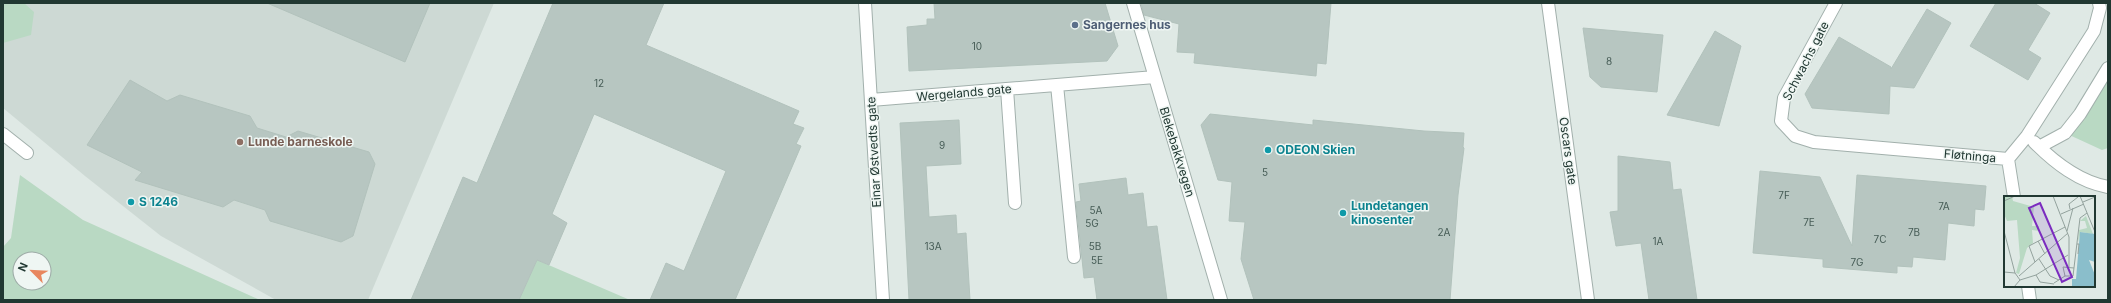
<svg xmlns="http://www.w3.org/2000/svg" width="2111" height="303" font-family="Inter,sans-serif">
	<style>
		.built { fill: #cdd9d4 }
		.green { fill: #b9d9c3; fill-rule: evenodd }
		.building { fill: #b7c6c1; stroke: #b2c2bc }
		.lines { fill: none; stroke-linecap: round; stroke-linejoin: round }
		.minor-casing { stroke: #a2b0ac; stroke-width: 14 }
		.minor { stroke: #fff; stroke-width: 12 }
		.service-dot { fill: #5c6f8a; stroke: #eff6f3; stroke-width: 1.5 }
		.education-dot { fill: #8d6e63; stroke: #eff6f3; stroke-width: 1.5 }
		.culture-dot { fill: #0f9aa8; stroke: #eff6f3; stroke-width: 1.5 }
		.labels { text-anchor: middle; stroke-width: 3; stroke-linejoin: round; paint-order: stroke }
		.number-label { font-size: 10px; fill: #465c56 }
		.service-label { font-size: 12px; font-weight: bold; fill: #4e5e75; stroke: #eff6f3; text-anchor: start }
		.street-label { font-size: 12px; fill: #213832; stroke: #eff6f3 }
		.education-label { font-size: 12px; font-weight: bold; fill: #785e54; stroke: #eff6f3; text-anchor: start }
		.culture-label { font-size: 12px; font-weight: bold; fill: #0d838f; stroke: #eff6f3; text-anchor: start }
		.inset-road { fill: none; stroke: #93a29d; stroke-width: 1 }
		.view { fill: #7b2cbf; fill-opacity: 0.15; stroke: #7b2cbf; stroke-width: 2 }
		.inset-edge { fill: none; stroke: #213832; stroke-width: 2 }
	</style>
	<rect width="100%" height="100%" fill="#dfe9e5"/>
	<path class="built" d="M3 3H494L368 300H276L161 236 85 176 3 108Z"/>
	<path class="green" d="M3 3H24L34 12 31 35 3 43Z
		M2108 68V148L2102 150 2065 133Z
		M20 175 83 220 260 300H3V247L11 238ZM20 259H44V283H20Z
		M537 260 630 300H519Z"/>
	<path class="building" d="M267 3H430L405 62Z
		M553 3H664L646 45 799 111 793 124 804 128 796 144 801 146 735 300H650L666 263 684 271 726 171 594 114 552 214 567 223 549 265 537 260 519 300H411L463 177 477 183Z
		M934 3H1105L1118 46 1107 61 909 71 907 27 927 25V19H935Z
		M1141 3H1331L1326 64 1317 63 1316 76 1194 63 1195 53 1177 52 1179 24 1144 15Z
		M1996 3H2034L2050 13 2028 50 2041 58 2028 80 1970 46Z
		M1927 9 1951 23 1914 88 1890 86 1889 114 1812 108 1805 94 1839 37 1891 67V69Z
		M1583 28 1663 35 1657 92 1601 87 1590 77Z
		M1715 31 1741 46 1719 126 1667 115Z
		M130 80 167 101 180 95 250 116 257 128 286 137 298 131 369 152 375 164 353 236 341 242 270 221 265 210 234 200 223 207 135 180 142 172 87 145Z
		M1210 114 1313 125V120L1424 131 1464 133 1463 147 1464 148 1458 195 1450 300H1254L1241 259 1245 222 1229 221 1232 182 1218 180 1201 125Z
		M959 120 961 164 926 166 929 217 956 215 957 234 966 233 970 300H909L900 123Z
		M1618 156 1670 162 1673 190 1681 189 1697 300H1649L1641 243 1616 246 1610 212 1618 211Z
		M1760 171 1820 177 1852 246 1857 175 1986 186 1984 210 1975 209 1974 226 1948 223 1945 260 1913 257 1912 267 1897 266V273L1823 267V259L1753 253Z
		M1126 178 1128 195 1143 193 1147 227 1157 226 1167 300H1097L1094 277 1084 278 1076 202 1081 201 1079 184Z"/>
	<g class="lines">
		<g class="minor-casing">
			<path id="minor" d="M865 3 883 300
				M1133 3 1221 300
				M1548 3 1588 300
				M1836 3 1784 98 1781 121 1795 136 1814 142 2008 159 2027 136 2094 31 2100 8 2099 3
				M1057 85 1074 257
				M1007 89 1015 203
				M871 100 1155 77
				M3 134 27 153
				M2034 142C2055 163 2079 182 2108 187
				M2039 147 2065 133 2080 114 2108 68
				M2008 159 2014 197
				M2028 286 2030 300"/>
		</g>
		<use href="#minor" class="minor"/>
	</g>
	<circle class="service-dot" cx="1075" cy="25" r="4"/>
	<circle class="education-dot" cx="240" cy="142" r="4"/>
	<g class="culture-dot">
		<circle cx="1268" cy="150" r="4"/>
		<circle cx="131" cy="202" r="4"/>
		<circle cx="1343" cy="213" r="4"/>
	</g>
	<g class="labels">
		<g class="number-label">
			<text x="977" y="50">10</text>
			<text x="1609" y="65">8</text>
			<text x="599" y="87">12</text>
			<text x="942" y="149">9</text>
			<text x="1265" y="176">5</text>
			<text x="1784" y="199">7F</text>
			<text x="1944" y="210">7A</text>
			<text x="1096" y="214">5A</text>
			<text x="1809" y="226">7E</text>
			<text x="1092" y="227">5G</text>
			<text x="1444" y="236">2A</text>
			<text x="1914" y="236">7B</text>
			<text x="1880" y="243">7C</text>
			<text x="1658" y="245">1A</text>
			<text x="933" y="250">13A</text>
			<text x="1095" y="250">5B</text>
			<text x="1097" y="264">5E</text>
			<text x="1857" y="266">7G</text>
		</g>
		<g class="service-label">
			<text x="1083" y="29">Sangernes hus</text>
		</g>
		<g class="street-label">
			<text transform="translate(1806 61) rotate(-63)" y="4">Schwachs gate</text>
			<text transform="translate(964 93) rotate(-5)" y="4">Wergelands gate</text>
			<text transform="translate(1568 151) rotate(82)" y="4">Oscars gate</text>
			<text transform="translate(874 152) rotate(-93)" y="4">Einar Østvedts gate</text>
			<text transform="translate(1177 152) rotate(73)" y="4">Blekebakkvegen</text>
			<text transform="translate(1970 156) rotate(5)" y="4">Fløtninga</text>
		</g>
		<g class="education-label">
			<text x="248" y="146">Lunde barneskole</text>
		</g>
		<g class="culture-label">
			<text x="1276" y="154">ODEON Skien</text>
			<text x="139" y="206">S 1246</text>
			<text x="1351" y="210">Lundetangen<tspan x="1351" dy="14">kinosenter</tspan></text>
		</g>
	</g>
	<g transform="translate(2004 196)">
		<rect width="91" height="91" fill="#dfe9e5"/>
		<path d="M0 0H8L9 5 30 11 28 30H35V35L28 34 29 47 23 52 15 78 12 77 16 62 13 24 3 25 0 18ZM82 20 89 38 77 36 74 46 75 34 83 32 81 25H76Z" fill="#b9d9c3"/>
		<path d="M76 36 91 38V66L85 64 91 79V91H68V83H72Z" fill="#8abecb"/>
		<path class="inset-road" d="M49 0 65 41V72M76 0 91 36M0 5 11 0M79 6 91 1M66 13 65 8 74 1M57 18 80 8M0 35 11 77M63 35 69 12M34 45 41 58M73 48H75L74 58M35 63 46 80 55 84M31 66 25 50 61 31M70 72 59 71 61 80H69L76 22 83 17M0 76 11 77 16 84M32 79 36 86 50 88M15 80 64 37M50 87 61 80M10 91 16 84 32 79 64 59"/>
		<path class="view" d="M36 7 68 81 58 86 25 12Z"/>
		<rect width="91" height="91" class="inset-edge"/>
	</g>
	<rect width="2111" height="303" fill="none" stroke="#213832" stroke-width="8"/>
	<g transform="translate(32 271) rotate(294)"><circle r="19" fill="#eff6f3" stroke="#9daaa6"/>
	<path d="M0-3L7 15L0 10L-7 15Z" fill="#e8865e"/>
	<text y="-6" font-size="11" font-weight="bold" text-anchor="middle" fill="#213832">N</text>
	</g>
</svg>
